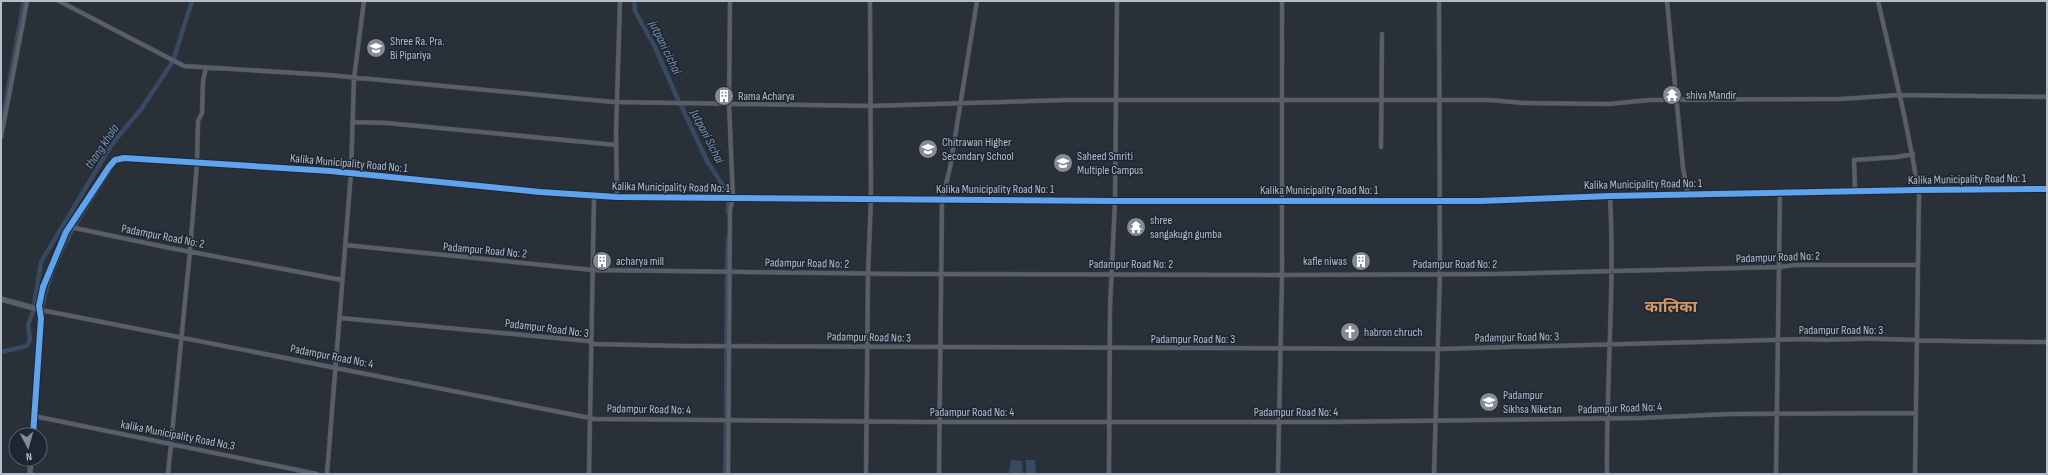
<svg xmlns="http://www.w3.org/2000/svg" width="2048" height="475" font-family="'Sofia Sans Condensed','Noto Sans Devanagari',sans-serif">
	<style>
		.water { fill: #384963 }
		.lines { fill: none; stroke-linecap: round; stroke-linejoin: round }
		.canal { stroke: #384963; stroke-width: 4.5 }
		.minor-casing { stroke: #484c53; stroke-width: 5 }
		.tertiary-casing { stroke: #484c53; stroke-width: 6 }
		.minor { stroke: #5a5e66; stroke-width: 4 }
		.tertiary { stroke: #5a5e66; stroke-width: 5 }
		.cycleway-casing { stroke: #1d2633; stroke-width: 8 }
		.cycleway { stroke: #60a3ed; stroke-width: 6 }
		.labels { text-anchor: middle; stroke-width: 3; stroke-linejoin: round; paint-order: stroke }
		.poi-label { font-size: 12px; fill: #b4bcc9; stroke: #1d2633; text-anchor: start }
		.street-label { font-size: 12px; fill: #b4bcc9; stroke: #1d2633 }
		.water-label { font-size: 13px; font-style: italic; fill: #7c92b1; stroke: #1d2633 }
		.district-label { font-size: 16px; font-weight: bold; fill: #d59563; stroke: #1d2633 }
	</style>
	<rect width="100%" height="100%" fill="#2a3038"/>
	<path class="water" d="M1011 460 1022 461 1023 474H1009Z
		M1026 460H1035L1036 474H1026Z"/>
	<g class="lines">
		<path class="canal" d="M634 1 635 11 655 47 679 102
			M681 105 707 161 728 193V213
			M2 122 24 1
			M727 269 728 239
			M34 306 41 262 112 144 142 108 173 61 192 1
			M42 309C51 255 85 210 113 165
			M1 352 27 346 30 339 28 325 33 311
			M726 415 727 276
			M725 474 726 422"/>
		<g class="minor-casing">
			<path id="minor" d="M59 1 184 66 328 75 613 102 870 106 1065 100H1490L1523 103 1608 104 1650 100 1841 99 1899 95 2047 97
				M1667 1 1683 168 1688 194
				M1878 1C1893 66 1909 130 1919 196L1915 474
				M352 122 387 123 616 145
				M1 137 27 1
				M1381 147 1382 34
				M1855 191 1854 160 1897 157 1913 154
				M617 197 616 131 620 1
				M70 227 170 248 342 280
				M346 245 593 270 911 274 1282 275 1491 274 1780 267 1795 265H1918
				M41 310 595 419 927 422H1325L1642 418 1729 414 1915 413
				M340 318 588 341 595 344 682 346 1438 349 1804 339C1831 341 1857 338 1883 339 1938 341 1992 342 2047 342
				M34 416 317 474
				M168 474 190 251 197 163 198 121 202 113 203 81 206 68
				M327 474 351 173 354 78 364 1
				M589 474 594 196
				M728 474 730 210 733 198 729 104 730 1
				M866 474 868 274 871 199 870 1
				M939 474 942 200 950 168 977 1
				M1109 474 1110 307 1115 201 1117 1
				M1278 474 1282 275V1
				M1434 474 1440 273 1439 1
				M1607 474C1606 382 1615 288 1610 196
				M1776 474 1780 192"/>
		</g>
		<g class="tertiary-casing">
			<path id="tertiary" d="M1 299 41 310
				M33 435 41 318 39 306 43 287 66 232 109 167 115 160 124 158 330 171 540 192 617 197 1115 201H1479L1610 196 1918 190 2047 189
				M30 474 31 459"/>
		</g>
		<use href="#minor" class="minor"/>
		<use href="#tertiary" class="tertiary"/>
		<g class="cycleway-casing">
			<path id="cycleway" d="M33 435 41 318 39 306 43 287 66 232 109 167 115 160 124 158 330 171 540 192 617 197 1115 201H1479L1610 196 1918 190 2047 189"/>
		</g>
		<use href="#cycleway" class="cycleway"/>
	</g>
	<defs>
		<g id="school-disc" transform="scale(1)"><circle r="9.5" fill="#848b96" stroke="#1d2633"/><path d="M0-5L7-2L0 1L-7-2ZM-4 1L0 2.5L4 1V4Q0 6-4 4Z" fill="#fff"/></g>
		<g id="temple-disc" transform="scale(1)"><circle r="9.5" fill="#848b96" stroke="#1d2633"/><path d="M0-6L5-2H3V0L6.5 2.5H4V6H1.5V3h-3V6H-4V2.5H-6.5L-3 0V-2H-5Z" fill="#fff"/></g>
		<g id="building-disc" transform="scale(1)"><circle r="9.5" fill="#848b96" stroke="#1d2633"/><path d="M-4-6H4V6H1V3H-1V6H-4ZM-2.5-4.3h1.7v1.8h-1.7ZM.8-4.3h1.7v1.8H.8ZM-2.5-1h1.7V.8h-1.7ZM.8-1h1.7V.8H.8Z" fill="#fff"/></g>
		<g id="university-disc" transform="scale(1)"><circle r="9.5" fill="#848b96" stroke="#1d2633"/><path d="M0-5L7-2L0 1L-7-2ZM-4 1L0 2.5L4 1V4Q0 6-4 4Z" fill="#fff"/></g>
		<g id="church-disc" transform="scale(1)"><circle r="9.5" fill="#848b96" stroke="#1d2633"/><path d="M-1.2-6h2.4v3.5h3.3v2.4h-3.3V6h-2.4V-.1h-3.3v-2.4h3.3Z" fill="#fff"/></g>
	</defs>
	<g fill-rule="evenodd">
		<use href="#school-disc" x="376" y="48"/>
		<use href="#temple-disc" x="1672" y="95"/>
		<use href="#building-disc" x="724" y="96"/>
		<use href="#school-disc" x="928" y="149"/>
		<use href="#university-disc" x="1063" y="163"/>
		<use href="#temple-disc" x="1136" y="227"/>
		<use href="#building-disc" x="602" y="261"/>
		<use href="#building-disc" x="1361" y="261"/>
		<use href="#church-disc" x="1350" y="332"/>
		<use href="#school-disc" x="1489" y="402"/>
	</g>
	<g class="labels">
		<g class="poi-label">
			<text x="390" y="45">Shree Ra. Pra.<tspan x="390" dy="14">Bi Pipariya</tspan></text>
			<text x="1686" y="99">shiva Mandir</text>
			<text x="738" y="100">Rama Acharya</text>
			<text x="942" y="146">Chitrawan Higher<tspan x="942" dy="14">Secondary School</tspan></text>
			<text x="1077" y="160">Saheed Smriti<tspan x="1077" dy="14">Multiple Campus</tspan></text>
			<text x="1150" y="224">shree<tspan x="1150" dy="14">sangakugn gumba</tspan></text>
			<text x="616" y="265">acharya mill</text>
			<text x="1347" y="265" text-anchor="end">kafle niwas</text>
			<text x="1364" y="336">habron chruch</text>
			<text x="1503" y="399">Padampur<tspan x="1503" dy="14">Sikhsa Niketan</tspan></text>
		</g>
		<g class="street-label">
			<text transform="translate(349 163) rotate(5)" y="4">Kalika Municipality Road No: 1</text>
			<text transform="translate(1967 179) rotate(-1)" y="4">Kalika Municipality Road No: 1</text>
			<text transform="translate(1643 184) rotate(-1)" y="4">Kalika Municipality Road No: 1</text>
			<text transform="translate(671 187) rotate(1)" y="4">Kalika Municipality Road No: 1</text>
			<text x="995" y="193">Kalika Municipality Road No: 1</text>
			<text x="1319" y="194">Kalika Municipality Road No: 1</text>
			<text transform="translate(163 236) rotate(11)" y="4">Padampur Road No: 2</text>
			<text transform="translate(485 250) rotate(5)" y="4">Padampur Road No: 2</text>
			<text transform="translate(1778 257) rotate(-2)" y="4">Padampur Road No: 2</text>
			<text transform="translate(807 263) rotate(1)" y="4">Padampur Road No: 2</text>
			<text x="1131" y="268">Padampur Road No: 2</text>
			<text x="1455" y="268">Padampur Road No: 2</text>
			<text transform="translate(547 328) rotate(7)" y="4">Padampur Road No: 3</text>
			<text x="1841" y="334">Padampur Road No: 3</text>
			<text transform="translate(869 337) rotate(1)" y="4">Padampur Road No: 3</text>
			<text transform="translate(1517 337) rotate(-1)" y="4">Padampur Road No: 3</text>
			<text x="1193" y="343">Padampur Road No: 3</text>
			<text transform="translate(332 356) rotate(11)" y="4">Padampur Road No: 4</text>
			<text transform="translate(1620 408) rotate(-2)" y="4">Padampur Road No: 4</text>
			<text transform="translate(649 409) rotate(1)" y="4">Padampur Road No: 4</text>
			<text x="972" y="416">Padampur Road No: 4</text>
			<text x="1296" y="416">Padampur Road No: 4</text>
			<text transform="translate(178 435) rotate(11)" y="4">kalika Municipality Road No.3</text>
		</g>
		<g class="water-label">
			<text transform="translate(666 47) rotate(64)" y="5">jutpani cichai</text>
			<text transform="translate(708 136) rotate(63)" y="5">Jutpani Sichai</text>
			<text transform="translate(101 146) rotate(-56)" y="5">thang khola</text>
		</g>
		<g class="district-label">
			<text x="1671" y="312">कालिका</text>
		</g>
	</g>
	<rect width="2048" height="475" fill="none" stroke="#b4bcc9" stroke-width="4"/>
	<g transform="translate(28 447) rotate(174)"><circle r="19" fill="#1d2633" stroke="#59626f"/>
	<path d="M0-3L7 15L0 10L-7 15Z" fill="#848b96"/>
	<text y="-6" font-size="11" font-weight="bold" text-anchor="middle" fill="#b4bcc9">N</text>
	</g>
</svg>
